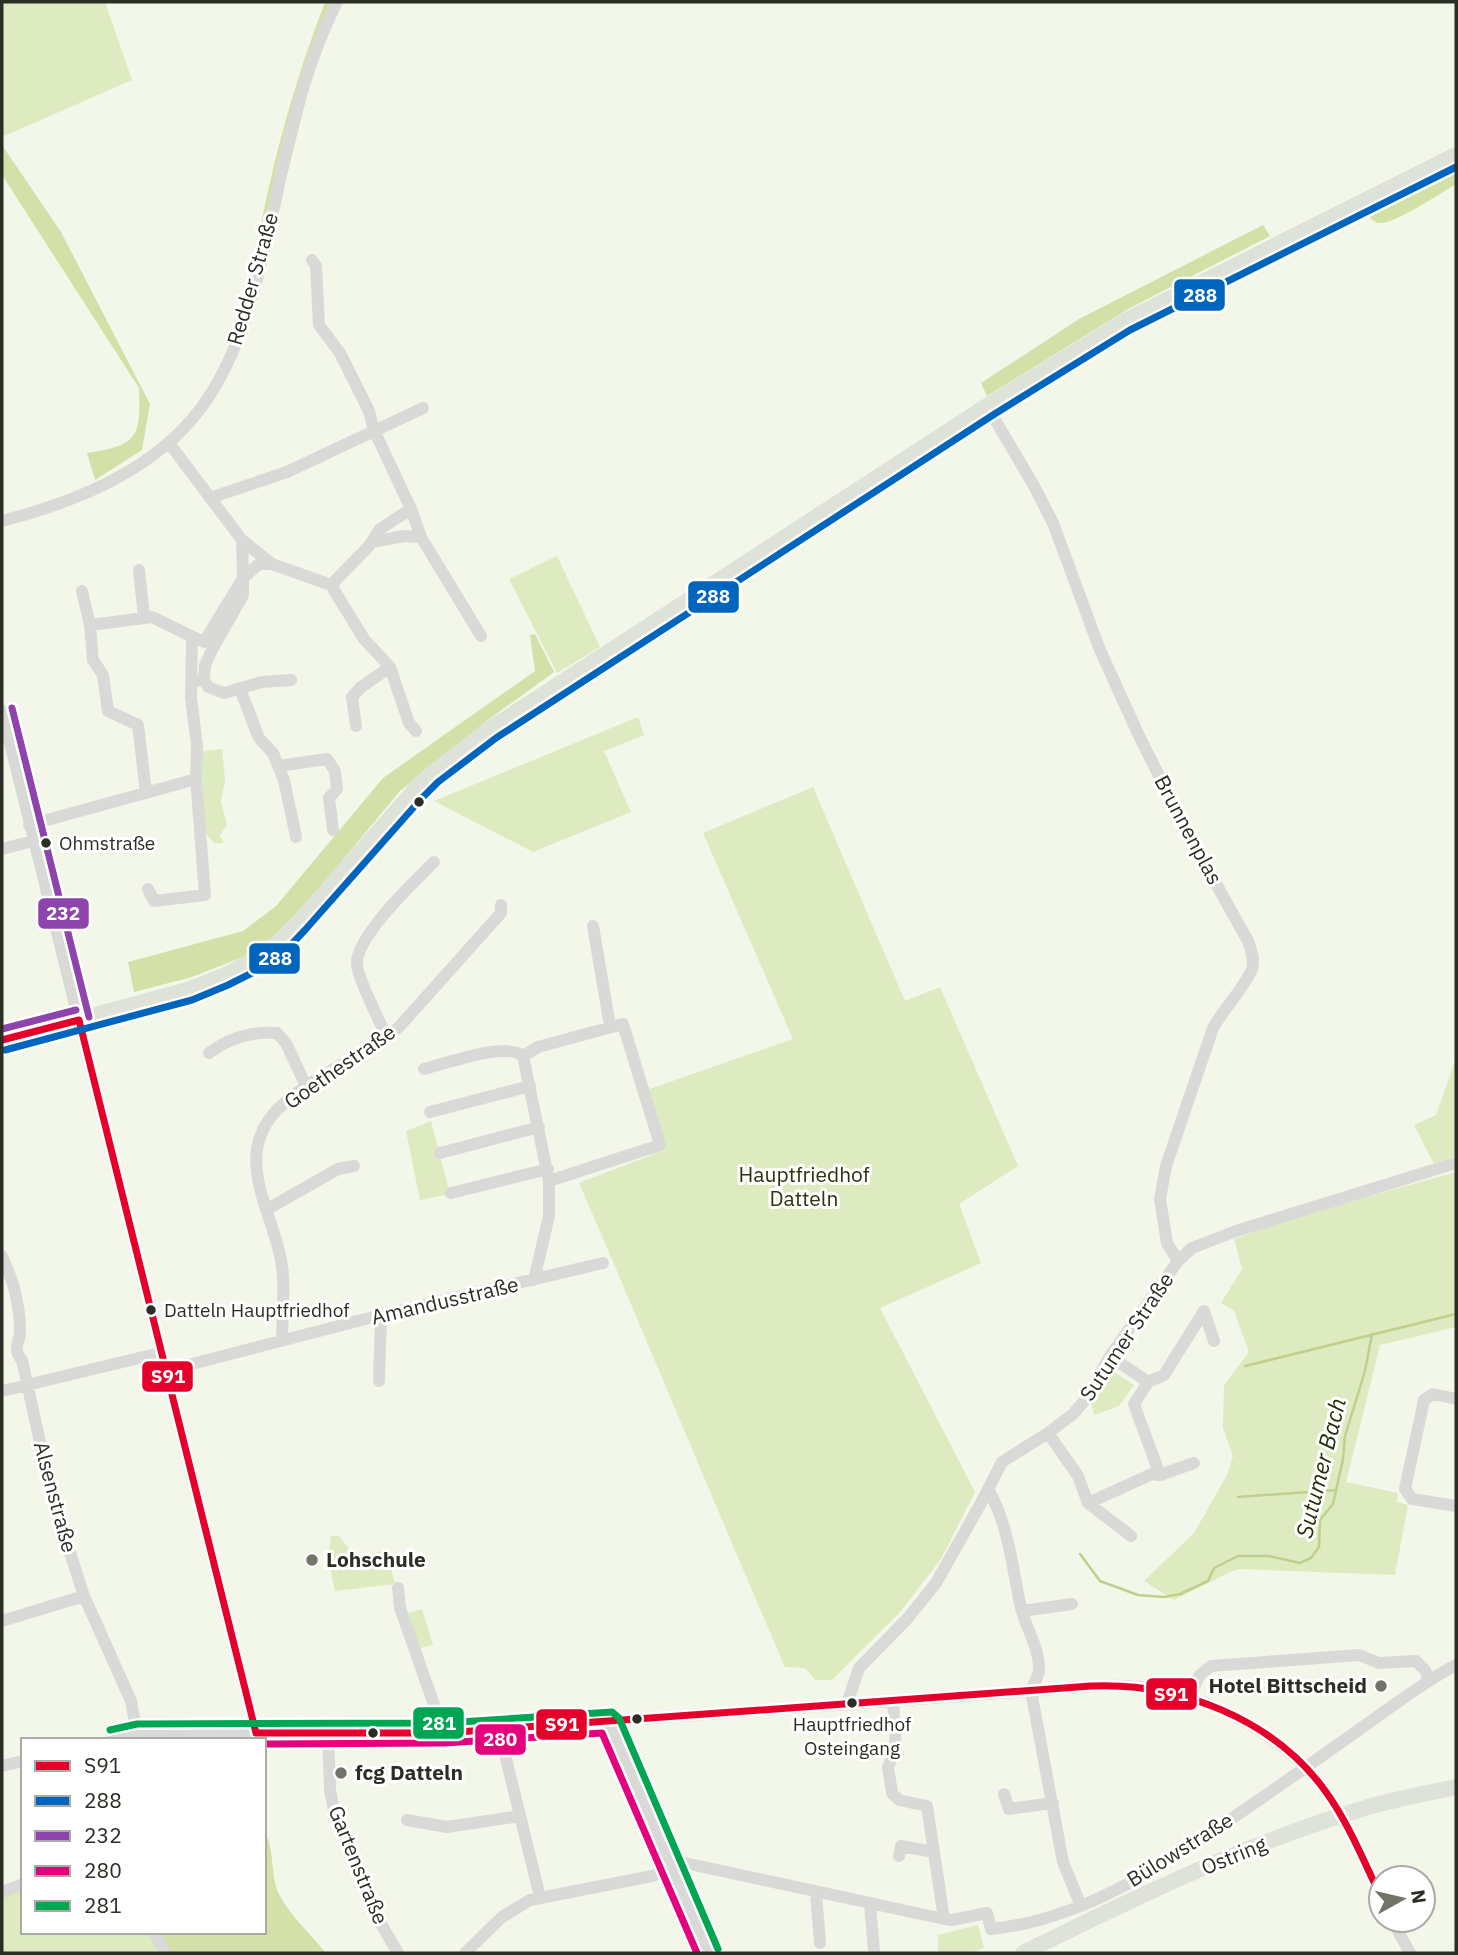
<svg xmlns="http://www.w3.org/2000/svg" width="1458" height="1955" font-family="'IBM Plex Sans',sans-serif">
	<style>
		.green { fill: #deeabf }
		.forest { fill: #d3e1a9 }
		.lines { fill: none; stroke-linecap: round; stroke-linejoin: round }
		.stream { stroke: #bfd08d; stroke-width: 2.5 }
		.minor { stroke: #d9dad7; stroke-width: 12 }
		.major { stroke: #dfe2d9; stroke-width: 16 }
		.bus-1-casing { stroke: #fff; stroke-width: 12 }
		.bus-2-casing { stroke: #fff; stroke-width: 12 }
		.bus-3-casing { stroke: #fff; stroke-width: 12 }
		.bus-4-casing { stroke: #fff; stroke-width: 12 }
		.bus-5-casing { stroke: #fff; stroke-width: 12 }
		.bus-1 { stroke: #e4002b; stroke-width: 7 }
		.bus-2 { stroke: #0065bd; stroke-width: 7 }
		.bus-3 { stroke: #8e44ad; stroke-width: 7 }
		.bus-4 { stroke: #e5007d; stroke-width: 7 }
		.bus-5 { stroke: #00a651; stroke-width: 7 }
		.bus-dot { fill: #2b2e24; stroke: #fff; stroke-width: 2.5 }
		.poi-dot { fill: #717469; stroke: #fff; stroke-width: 2.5 }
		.labels { text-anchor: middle; stroke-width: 6; stroke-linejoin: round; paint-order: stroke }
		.bus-label { font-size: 19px; fill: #2b2e24; stroke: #fff; text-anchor: start }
		.street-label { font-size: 21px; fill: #2b2e24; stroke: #fff }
		.park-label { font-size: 21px; fill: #2b340d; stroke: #fff }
		.poi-label { font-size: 21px; font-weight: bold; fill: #2b2e24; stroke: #fff; text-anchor: start }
		.water-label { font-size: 23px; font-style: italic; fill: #262f08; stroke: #fff }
		.line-badge { stroke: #fff; stroke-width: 2.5 }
		.badge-label { font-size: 19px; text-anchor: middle; font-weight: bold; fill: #fff }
	</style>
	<rect width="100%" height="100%" fill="#f3f7ea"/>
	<path class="green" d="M2 2H105L132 80 2 137Z
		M557 556 600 647 557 673 509 579Z
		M638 717 644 735 604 751 631 812 533 852 434 801Z
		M222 749 225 779 221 802 227 825 220 835 224 843H214L203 830 199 798 203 783 200 758 203 751Z
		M813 787 905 1001 940 987 1018 1166 959 1204 981 1263 880 1308 975 1492 941 1559 901 1611 832 1680H816L805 1668 785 1667C715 1506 649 1344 579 1183L662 1151 644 1091 793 1039 703 833Z
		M1456 1058V1156L1434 1164 1414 1125 1436 1115Z
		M431 1121 450 1194 420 1200 406 1131Z
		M1456 1172V1327L1380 1345 1346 1482 1398 1493 1397 1502 1408 1505 1395 1575 1240 1569 1230 1572 1174 1600 1144 1581 1194 1533 1227 1475 1233 1456 1223 1428 1224 1385 1249 1352 1234 1311 1221 1303 1242 1269 1234 1239 1312 1212Z
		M1110 1369 1134 1385 1119 1406 1094 1415 1091 1401Z
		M331 1536H339L356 1558 386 1550 395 1584 335 1591 328 1558Z
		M422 1609 433 1645 420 1648 407 1613Z
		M23 1886V1932H149L161 1953H2V1896Z
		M978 1925 984 1948 972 1953H938V1935Z"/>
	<path class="forest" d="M325 2H331L327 33 308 91 279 207 261 224C276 148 297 75 325 2Z
		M2 145 61 232 150 404 142 450 95 480 87 453C137 445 141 438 139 388L2 175Z
		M1456 164V184C1441 193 1396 223 1381 223 1372 223 1369 216 1366 209Z
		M1263 225 1270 236 1130 308 987 396 981 383 1079 319Z
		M967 428 972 434 760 573 755 571 757 563Z
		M535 634 554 672 488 720 400 791 302 909 269 940 243 957 192 977 134 992 128 962 243 931 276 906 383 778 535 671 530 635Z
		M264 1831C276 1849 269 1876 280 1896 290 1915 312 1936 326 1953H169L160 1932H264Z"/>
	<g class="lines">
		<path class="stream" d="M1245 1366 1456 1314
			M1238 1497 1336 1490
			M1080 1554 1100 1581 1138 1595 1164 1597 1180 1594 1208 1581 1214 1568 1238 1556H1269L1300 1563 1311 1558 1319 1547 1320 1520 1333 1504 1343 1459 1345 1436 1365 1371 1372 1334"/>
		<path class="minor" d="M312 260 316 266 319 325 340 353 369 411 374 430 411 509 421 537 481 636
			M987 406 1034 486 1053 523 1100 650 1141 740 1191 839 1248 941C1251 950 1255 960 1252 969 1246 985 1223 1010 1213 1028L1166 1166 1160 1199 1167 1243 1178 1261
			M169 443 242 540 243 578 204 642
			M210 498 287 472 423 408
			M2 521C75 502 154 471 201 408 252 340 267 234 286 152 298 101 313 49 337 2
			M242 540 272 564 331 585 364 639 390 667 409 723 416 731
			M372 542 404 536 421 537
			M139 570 144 617
			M331 585 369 546 380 529 411 509
			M82 591 90 625 93 660 103 675 108 711 138 725 146 793
			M90 625 152 617 199 640
			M204 680 208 687 224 693 262 682 291 680
			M192 681 204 680 205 665 213 648 243 595V578L259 564H272
			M240 689 259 738 273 753 284 780 296 837
			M2 711 256 1733
			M356 726 352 697 360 688 390 667
			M278 766 327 759 335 771 337 789 329 798 333 830
			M29 825 196 779 197 745 191 698 192 637
			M2 849 33 841
			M148 889 154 901 205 895 196 779
			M593 926 610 1026
			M387 1037C379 1020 360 983 357 966 353 939 415 881 434 862
			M209 1053C229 1038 252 1031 277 1033L286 1043 306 1086
			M424 1069C446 1064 505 1041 523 1056
			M430 1112 530 1086
			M440 1153 539 1127
			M451 1193 548 1169
			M266 1210 338 1169 354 1166
			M2 1256C4 1263 8 1269 10 1276 16 1291 20 1314 20 1330 21 1343 11 1347 22 1360L52 1497 84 1596 131 1701 137 1734
			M534 1280 549 1216V1181L523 1056 538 1047 623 1024 660 1145 549 1181
			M282 1341C282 1315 286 1286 281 1260 271 1207 230 1152 282 1105 317 1073 363 1057 399 1027L501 913V905
			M1110 1356 1148 1382
			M165 1371 381 1315 603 1263
			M379 1381 381 1315
			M2 1391 160 1353
			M1456 1399 1433 1394 1424 1400 1405 1489 1412 1499 1456 1506
			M1048 1433 1078 1476 1088 1503 1152 1474 1160 1475 1134 1404 1148 1382 1164 1375 1204 1311 1214 1341
			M1160 1475 1194 1463
			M988 1489C1009 1526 1012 1567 1021 1608 1026 1628 1040 1649 1039 1671 1038 1677 1033 1685 1031 1691L1063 1862 1081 1906
			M1088 1503 1131 1536
			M398 1588 400 1608 444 1733
			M1022 1611 1072 1604
			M2 1621 84 1596
			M1190 1697 1199 1676 1211 1666 1359 1655 1379 1663 1416 1661 1425 1670 1429 1680
			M893 1700 896 1748 888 1767 892 1793 899 1800 927 1806 944 1919
			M847 1704 859 1668 907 1619 936 1583 981 1503 1002 1462 1048 1433 1073 1414 1086 1399 1110 1356 1178 1261 1192 1248 1236 1231 1456 1163
			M609 1722 708 1953
			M499 1730 540 1897
			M328 1732 330 1790 335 1815 377 1917 398 1953
			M112 1740 137 1734 444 1733 1031 1691C1062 1689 1095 1684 1127 1686 1195 1689 1273 1728 1317 1780 1344 1812 1363 1860 1381 1897
			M2 1766 23 1761
			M1004 1794 1009 1809 1053 1803
			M407 1820 447 1827 520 1816
			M899 1856 901 1846 934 1852
			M2 1892 23 1884
			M816 1893 820 1943
			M870 1904 874 1951
			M1392 1920 1410 1953
			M154 1932 165 1953
			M465 1953 502 1917 530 1900 652 1876 685 1863 944 1919 952 1920 987 1913 991 1929C1081 1920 1159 1868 1231 1819 1277 1788 1322 1756 1367 1724 1397 1703 1425 1681 1456 1665"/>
		<path class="major" d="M2 1040 188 990 223 976 256 959 279 942 298 923 413 792 431 774 490 729 987 406 1125 321 1456 155
			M1023 1953C1133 1899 1244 1844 1362 1809 1393 1799 1425 1794 1456 1787"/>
		<g class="bus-1-casing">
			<path id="bus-1" d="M79 1020 256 1733
				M2 1040 79 1020
				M256 1733H444L1091 1686C1179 1682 1274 1719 1326 1792 1349 1824 1364 1862 1381 1897"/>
		</g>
		<g class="bus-2-casing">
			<path id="bus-2" d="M5 1050 192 1000 228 985 262 968 286 950 305 930 421 799 438 782 496 738 993 415 1130 330 1456 167"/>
		</g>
		<g class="bus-3-casing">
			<path id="bus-3" d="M12 708 89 1017
				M2 1029 76 1010"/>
		</g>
		<g class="bus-4-casing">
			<path id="bus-4" d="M264 1744 444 1743 602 1733 697 1953"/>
		</g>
		<g class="bus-5-casing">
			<path id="bus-5" d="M110 1730 137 1724 444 1723 612 1712 619 1718 718 1949"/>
		</g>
		<use href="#bus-1" class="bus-1"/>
		<use href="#bus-2" class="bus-2"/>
		<use href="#bus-3" class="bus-3"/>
		<use href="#bus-4" class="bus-4"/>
		<use href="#bus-5" class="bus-5"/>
	</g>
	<g class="bus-dot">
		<circle cx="419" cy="802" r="6"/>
		<circle cx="46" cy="843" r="6"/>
		<circle cx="151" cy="1310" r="6"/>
		<circle cx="852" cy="1703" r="6"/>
		<circle cx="637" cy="1719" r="6"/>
		<circle cx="373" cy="1733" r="6"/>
	</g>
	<g class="poi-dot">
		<circle cx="312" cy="1560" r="7"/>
		<circle cx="1381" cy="1686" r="7"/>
		<circle cx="341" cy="1773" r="7"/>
	</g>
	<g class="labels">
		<g class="bus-label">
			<text x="59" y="850">Ohmstraße</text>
			<text x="164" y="1317">Datteln Hauptfriedhof</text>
			<text x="852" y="1731" text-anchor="middle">Hauptfriedhof<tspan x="852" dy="24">Osteingang</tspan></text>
		</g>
		<g class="street-label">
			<text transform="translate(253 279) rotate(-74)" y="7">Redder Straße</text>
			<text transform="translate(1188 830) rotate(62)" y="7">Brunnenplas</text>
			<text transform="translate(340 1067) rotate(-35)" y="7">Goethestraße</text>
			<text transform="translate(445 1301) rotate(-13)" y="7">Amandusstraße</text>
			<text transform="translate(1127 1337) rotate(-56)" y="7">Sutumer Straße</text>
			<text transform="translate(55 1497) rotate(75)" y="7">Alsenstraße</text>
			<text transform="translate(1180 1850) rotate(-32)" y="7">Bülowstraße</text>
			<text transform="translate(1234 1856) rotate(-22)" y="7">Ostring</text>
			<text transform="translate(358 1865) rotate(68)" y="7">Gartenstraße</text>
		</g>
		<g class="park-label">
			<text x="804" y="1182">Hauptfriedhof<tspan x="804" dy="24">Datteln</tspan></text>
		</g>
		<g class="poi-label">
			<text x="326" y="1567">Lohschule</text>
			<text x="1367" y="1693" text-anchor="end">Hotel Bittscheid</text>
			<text x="355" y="1780">fcg Datteln</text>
		</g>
		<g class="water-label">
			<text transform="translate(1321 1468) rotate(-76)" y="8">Sutumer Bach</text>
		</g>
	</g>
	<g class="line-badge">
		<rect x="1173" y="278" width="53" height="34" rx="7" fill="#0065bd"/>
		<rect x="687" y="580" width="53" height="34" rx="7" fill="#0065bd"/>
		<rect x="37" y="897" width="53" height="33" rx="7" fill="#8e44ad"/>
		<rect x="248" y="942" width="53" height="33" rx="7" fill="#0065bd"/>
		<rect x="141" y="1360" width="53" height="33" rx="7" fill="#e4002b"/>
		<rect x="1145" y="1677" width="53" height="34" rx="7" fill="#e4002b"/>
		<rect x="412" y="1706" width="53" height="34" rx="7" fill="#00a651"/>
		<rect x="535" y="1708" width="53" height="33" rx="7" fill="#e4002b"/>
		<rect x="474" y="1723" width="53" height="33" rx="7" fill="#e5007d"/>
	</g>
	<g class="badge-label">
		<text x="1200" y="302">288</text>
		<text x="713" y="603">288</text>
		<text x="63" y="920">232</text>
		<text x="275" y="965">288</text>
		<text x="168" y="1383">S91</text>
		<text x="1171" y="1701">S91</text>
		<text x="439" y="1730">281</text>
		<text x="562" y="1731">S91</text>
		<text x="500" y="1746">280</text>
	</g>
	<rect width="1458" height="1955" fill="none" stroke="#2b2e24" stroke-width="7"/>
	<rect x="21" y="1738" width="245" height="196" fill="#ffffff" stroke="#aaaba7" stroke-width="2"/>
	<rect x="35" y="1761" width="35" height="10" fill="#e4002b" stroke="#aaaba7" stroke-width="2"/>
	<text x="84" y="1773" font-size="21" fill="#2b2e24">S91</text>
	<rect x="35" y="1796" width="35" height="10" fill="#0065bd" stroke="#aaaba7" stroke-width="2"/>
	<text x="84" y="1808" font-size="21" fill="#2b2e24">288</text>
	<rect x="35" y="1831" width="35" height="10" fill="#8e44ad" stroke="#aaaba7" stroke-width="2"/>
	<text x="84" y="1843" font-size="21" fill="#2b2e24">232</text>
	<rect x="35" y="1866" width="35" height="10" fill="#e5007d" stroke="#aaaba7" stroke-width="2"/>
	<text x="84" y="1878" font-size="21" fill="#2b2e24">280</text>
	<rect x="35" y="1901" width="35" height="10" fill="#00a651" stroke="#aaaba7" stroke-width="2"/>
	<text x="84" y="1913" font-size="21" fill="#2b2e24">281</text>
	<g transform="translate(1402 1899) rotate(82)"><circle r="33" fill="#ffffff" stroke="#aaaba7" stroke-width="2"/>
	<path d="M0-5L12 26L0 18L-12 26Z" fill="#717469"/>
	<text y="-10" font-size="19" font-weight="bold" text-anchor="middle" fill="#2b2e24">N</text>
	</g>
</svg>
